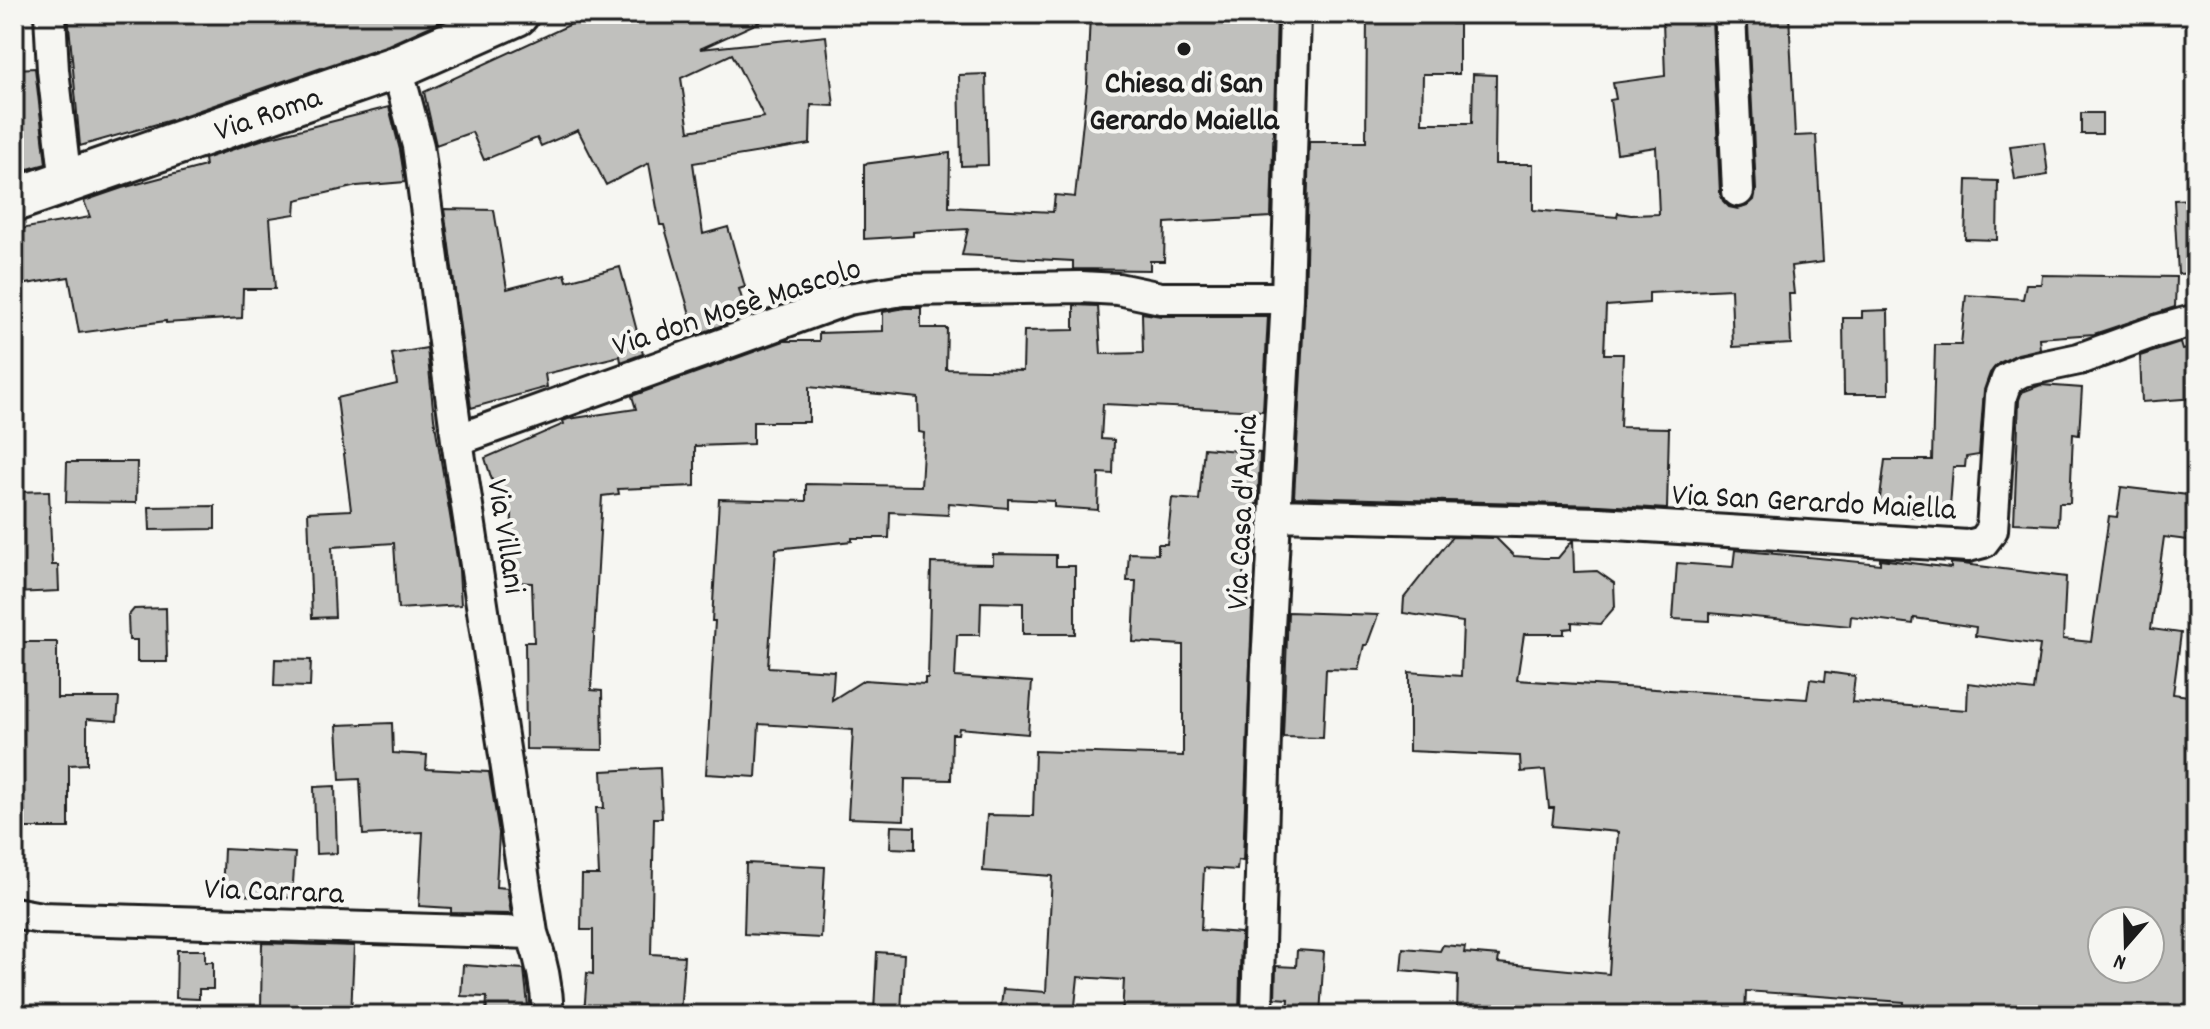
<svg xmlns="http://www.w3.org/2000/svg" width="2210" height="1029" font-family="Dekko,sans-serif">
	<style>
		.building { fill: #c0c0bd; stroke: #1c1c1c; stroke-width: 2; fill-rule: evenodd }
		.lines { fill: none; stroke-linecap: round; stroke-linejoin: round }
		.minor-casing { stroke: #1c1c1c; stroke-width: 36 }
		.secondary-casing { stroke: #1c1c1c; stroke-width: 48 }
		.minor { stroke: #f6f6f2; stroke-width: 30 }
		.secondary { stroke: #f6f6f2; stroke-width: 42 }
		.poi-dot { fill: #1c1c1c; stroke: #f6f6f2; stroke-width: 3 }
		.labels { text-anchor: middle; stroke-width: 8; stroke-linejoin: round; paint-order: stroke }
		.poi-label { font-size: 32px; font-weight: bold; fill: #1c1c1c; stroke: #f6f6f2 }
		.street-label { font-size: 32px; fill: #1c1c1c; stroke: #f6f6f2 }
	</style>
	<rect width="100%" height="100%" fill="#f6f6f2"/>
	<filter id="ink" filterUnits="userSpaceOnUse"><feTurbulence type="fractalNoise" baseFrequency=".0125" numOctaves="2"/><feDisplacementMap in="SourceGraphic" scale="16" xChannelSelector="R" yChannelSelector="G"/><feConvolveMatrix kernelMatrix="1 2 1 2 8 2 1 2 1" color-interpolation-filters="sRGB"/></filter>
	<g filter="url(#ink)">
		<path class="building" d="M68 14H458L388 45 171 120 80 146Z
			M593 14H777L700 49 826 36 834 106 811 105 810 144 693 163 703 234 728 227 745 287 739 289 747 316 696 335 664 225H660L649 163 606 185 578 130 541 146 537 138 484 160 472 132 436 145 424 92ZM732 54 764 117 689 131 681 78Z
			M1090 14H1277L1271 217 1165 223 1164 261H1150V270L1073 269V261L962 255 968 229 913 232V236L864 239V164L950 153 949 207 1053 212 1055 195 1075 197 1087 84Z
			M1367 14H1452V24H1459V74H1423L1422 123H1472L1473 74 1496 75 1495 164H1533V210L1617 217 1618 213 1631 215 1659 214 1656 147 1617 153 1610 100 1616 99 1613 83 1665 76 1663 21 1712 19 1720 193 1723 201 1729 207 1738 209 1747 206 1754 200 1756 190 1748 25 1756 14H1789L1795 136 1816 135 1823 262 1791 266 1794 294H1789L1791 344 1733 347 1731 289 1649 293V303L1606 306 1604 354H1623L1620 427 1669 428 1667 509 1600 505 1294 497 1305 299 1309 142H1366Z
			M35 68 46 164 14 173V69Z
			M986 74 988 165 961 166 959 75Z
			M389 107 400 150 405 182 357 186 296 200 295 214 270 218 275 289H243L242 318 166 323V321L79 333 69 277 14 286V230L90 217 84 201 122 188 205 166 204 159 267 138Z
			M2081 113H2102V134H2081Z
			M2044 142 2048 175 2015 180 2010 146Z
			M1967 180 1998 181 1997 240 1965 239Z
			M2196 199V273L2178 274 2174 200Z
			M444 209 494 210 507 289 565 274 567 281 620 267 643 354 621 362 620 356 545 374 547 387 471 408Z
			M2042 275 2176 277 2175 307 2094 334 2039 338 2040 349 2018 354 1999 363 1990 373 1984 390 1979 455 1966 457 1965 467H1953L1949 520 1878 513 1885 460H1932L1935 345H1961L1966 295 2023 299 2026 284H2041Z
			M1074 305 1098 306 1101 354 1143 353 1142 313 1161 316H1268L1263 411 1103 404 1101 439 1114 440 1113 474 1099 473 1098 510 1054 507V501L1008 499V508L949 503 948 515 890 512 889 538H852V541L776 549 768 667 834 671 832 700 864 680 925 684V678H928L931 563 993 564V554L1056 555V566H1075V634H1023V603L981 602 980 635H957L955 677 1032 682 1028 734 959 728 958 734H952L951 780 905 779 904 820 848 818 853 730 759 724 756 777 706 774 715 621H712L719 499 806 501V484L921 486 924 433 919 432 918 398 809 387V422H753V444L695 446V486L618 489 619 494 602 496 591 690 602 691 603 750 526 749 525 642H534L532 583 510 582 512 514 503 515 485 458 564 424 563 421 568 419 636 409 632 396 784 341H819V333L883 331V312L905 308H921V328H947L946 369 1023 371 1024 331 1074 330Z
			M1888 310 1889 394H1844L1843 318H1862V311Z
			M2180 343 2182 350 2196 348V398L2142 402 2140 356Z
			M427 348 434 418 459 570 461 605 398 609 394 543 332 547 335 617 312 618 308 512 351 510 337 398 397 384 392 354Z
			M2041 385 2082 388 2079 435 2073 434 2070 503H2059L2058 525 2014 523 2019 400 2022 392Z
			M1204 448 1260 453 1258 504H1256L1254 517 1246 516 1243 580H1248L1247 610H1252L1243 861 1238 860 1237 870 1204 868 1201 930 1241 933 1239 1015H1122L1124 980 1078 977 1074 1015H1000L1003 989 1046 992 1052 876 983 871 987 815 1033 816 1035 751 1183 756V645L1133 642 1136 581H1127L1129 553 1158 554V544H1167L1172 498 1199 500Z
			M67 462H137L136 503 66 502Z
			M2121 487 2196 496V541L2164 537 2151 629 2181 633 2173 694 2196 697V1015H1903L1904 1002 1746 991 1745 1015H1457L1458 975 1401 970 1403 948 1440 951 1443 945 1465 947 1464 953 1499 956 1498 963 1609 974 1618 832 1552 826 1554 808H1549L1545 770 1521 772 1520 756 1409 751V672L1461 676 1463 622 1403 613 1404 598 1452 537 1496 538 1514 556 1543 558H1558L1573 540 1574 572 1597 571 1614 583 1615 607 1600 624 1572 622V628L1564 629V634H1524L1517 680 1807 699 1810 679 1825 681 1826 672 1855 676 1852 702 1967 710 1968 683 2034 691 2040 645 1975 636 1976 627 1914 618 1913 624 1851 616 1850 626 1710 613V621L1673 619 1677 563 1733 567 1735 550 1880 564V559L1951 568V563L1963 564 2066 577 2063 639 2091 642 2109 516 2117 517ZM2102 921H2150V969H2102Z
			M49 491 52 565H58L59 591 14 593V492Z
			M215 506V529L150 530 149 507Z
			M166 608 167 662H137V640H129L128 616 134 609Z
			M1288 612 1378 615 1367 645H1364L1358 670 1326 669 1323 738 1283 737Z
			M14 642H57V698H119L117 721 87 719V764L69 765V828H18Z
			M275 659 311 660 310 687 274 686Z
			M392 723 393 753 427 755 426 769 489 772 499 833 496 887 507 888 511 914 451 913V908L419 906 423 832 363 835 360 779 340 780 337 725Z
			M660 768 662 818H654L651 954 684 956 680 1015H584L587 973 593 974V930H581L582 875H599L596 808H604L602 771Z
			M335 786 337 853 316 854 314 787Z
			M891 826 915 827V849L890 848Z
			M224 849 295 853 292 898 222 894Z
			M746 863 825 867 821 938 744 934Z
			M262 943 354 946 351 1015H304V1009H261Z
			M177 950H205V962H213V989H199V999L176 998Z
			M1297 950 1324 952 1320 1015H1288L1289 999 1275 998 1276 966 1296 967Z
			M877 952 904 954 901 1013 874 1011Z
			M463 965 524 969 529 1015H486L487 997 461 996Z"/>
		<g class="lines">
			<g class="minor-casing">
				<path id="minor" d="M50 14 53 70 66 183
					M1730 14 1738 191
					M397 67 418 146 457 440 532 933C542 961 547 985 548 1015
					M457 440 848 299 903 290 1081 287 1118 289 1161 298H1287
					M1275 515 1599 523 1968 546 1983 542 1992 530 2001 396 2007 379 2022 371 2079 359 2153 332 2196 320
					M14 913 41 918 532 933
					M1257 1015 1267 665 1287 298 1295 14"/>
			</g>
			<g class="secondary-casing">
				<g id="secondary">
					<path id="s1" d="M14 200 397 67 517 14"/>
				</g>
			</g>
			<use href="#minor" class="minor"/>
			<use href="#secondary" class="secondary"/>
		</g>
	</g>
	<circle class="poi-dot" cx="1184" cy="49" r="8"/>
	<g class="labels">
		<g class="poi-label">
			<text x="1184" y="92">Chiesa di San<tspan x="1184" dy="37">Gerardo Maiella</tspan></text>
		</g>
		<g class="street-label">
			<text dy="11" stroke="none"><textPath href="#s1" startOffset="268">Via Roma</textPath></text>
			<text transform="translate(736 305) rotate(-18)" y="11">Via don Mosè Mascolo</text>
			<text transform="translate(1814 500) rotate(3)" y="11">Via San Gerardo Maiella</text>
			<text transform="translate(1240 512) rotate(-87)" y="11">Via Casa d'Auria</text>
			<text transform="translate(508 536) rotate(81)" y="11">Via Villani</text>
			<text transform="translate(274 889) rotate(2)" y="11">Via Carrara</text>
		</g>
	</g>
	<rect width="2210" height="1029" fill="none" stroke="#f6f6f2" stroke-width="48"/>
	<rect x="24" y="24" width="2162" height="981" fill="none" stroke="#1c1c1c" stroke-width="3" filter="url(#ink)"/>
	<g transform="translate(2126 945) rotate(200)"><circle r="38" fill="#f6f6f2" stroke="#9f9f9c" stroke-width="2"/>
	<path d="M0-6L14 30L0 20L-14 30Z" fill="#1c1c1c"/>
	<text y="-12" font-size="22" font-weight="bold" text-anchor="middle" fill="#1c1c1c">N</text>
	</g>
</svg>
